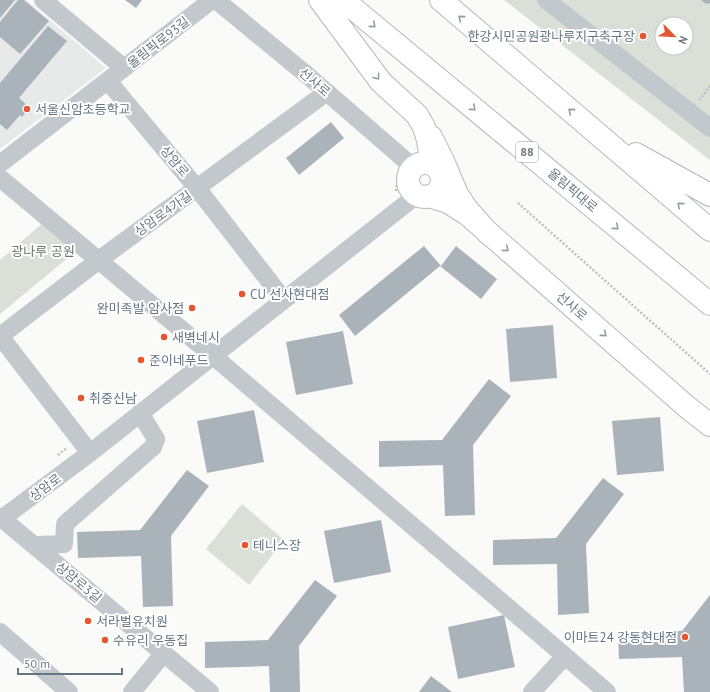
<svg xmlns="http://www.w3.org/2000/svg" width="710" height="692" font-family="'PT Sans','Noto Sans KR',sans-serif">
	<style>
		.built { fill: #e8e9e9 }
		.green { fill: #dadfd7; fill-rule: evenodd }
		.building { fill: #aab3b9 }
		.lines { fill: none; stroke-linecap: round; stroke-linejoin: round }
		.major-casing { stroke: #b5babe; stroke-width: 24 }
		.highway-casing { stroke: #b4b9bd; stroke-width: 24 }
		.path { stroke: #bbbfc2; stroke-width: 2.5; stroke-dasharray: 2 2; stroke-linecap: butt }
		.minor { stroke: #c3c8cc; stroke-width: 18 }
		.major { stroke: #fff; stroke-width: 22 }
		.highway { stroke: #fff; stroke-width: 22 }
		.oneway { stroke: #939fa8 }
		.poi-dot { fill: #e4572e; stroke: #fff; stroke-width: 1.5 }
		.labels { text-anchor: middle; stroke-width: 4; stroke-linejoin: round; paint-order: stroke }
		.shield { fill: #fff; stroke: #939fa8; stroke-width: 1 }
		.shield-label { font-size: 12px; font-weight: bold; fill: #657683 }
		.poi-label { font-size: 13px; fill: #657683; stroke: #fff; text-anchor: start }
		.street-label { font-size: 13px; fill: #657683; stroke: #fff }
		.park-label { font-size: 13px; fill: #687a64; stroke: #fff }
	</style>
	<rect width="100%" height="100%" fill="#fafaf8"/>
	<path class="built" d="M0 0H26L106 68 0 149Z"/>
	<path class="green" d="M504 0H710V160ZM662 24H686V48H662Z
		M44 222 75 252 0 314V260Z
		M242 504 284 540 249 585 206 549Z"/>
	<path class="building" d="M0 0H15L0 18Z
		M18 0H24L49 21 20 54 0 37V22Z
		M125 0H142L136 8Z
		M701 0H710V3L706 4Z
		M48 26 67 41 19 98 27 105 26 107 28 110 22 117 20 115 7 130 0 124V83Z
		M331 122 344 138 299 175 286 158Z
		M424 246 441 266 456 246 497 279 481 299 440 266 355 336 339 315Z
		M553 325 557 378 510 382 506 329Z
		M343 331 353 384 296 395 286 342Z
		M489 379 511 396 473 445 475 515 445 516 443 465 379 467V441L442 440Z
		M254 410 264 462 207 473 197 421Z
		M660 417 664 471 617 475 612 421Z
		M187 470 209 486 171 536 173 606 143 607 141 556 78 558 77 532 140 530Z
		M603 478 624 494 586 544 589 613 558 615 557 564 493 565V540L556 538Z
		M381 520 391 572 334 583 324 531Z
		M315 580 337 596 299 646 300 692H270L269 666 205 668V642L268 640Z
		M710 595V692H684L682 657 619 659 618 633 682 631Z
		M504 615 515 667 458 679 448 627Z
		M431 676 452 692H419Z"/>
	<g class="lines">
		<g class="major-casing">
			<path id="major" d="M408 180a17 17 0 1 1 34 0a17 17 0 1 1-34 0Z
				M429 196 448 202 467 214 687 407 710 425"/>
		</g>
		<g class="highway-casing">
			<path id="highway" d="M320 0 381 82 417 115 424 127 428 140 430 153 429 163
				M343 0 710 304
				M441 0 710 230
				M431 137 443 161 457 194 466 208 489 234
				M636 154 710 195"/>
		</g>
		<path class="path" d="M699 100 710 86
			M396 191 398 174
			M518 203 710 374
			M58 455 67 448"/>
		<path class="minor" d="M43 0 124 68
			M216 0 307 75 413 167
			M546 0 710 128
			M108 81 197 188 284 300
			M0 164 212 0
			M0 178 212 355 565 656 532 692
			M0 336 99 260 327 92
			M0 336 90 453
			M0 517 210 692
			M0 520 90 453 417 195
			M35 545 64 544 65 524 153 447 156 439 140 413
			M0 632 69 692
			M565 656 607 692
			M132 692 164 653"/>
		<use href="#major" class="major"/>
		<use href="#highway" class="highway"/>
	</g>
	<defs><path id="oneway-chevron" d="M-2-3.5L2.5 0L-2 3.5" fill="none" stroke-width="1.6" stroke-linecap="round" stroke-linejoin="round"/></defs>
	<g class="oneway">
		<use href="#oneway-chevron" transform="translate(461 18) rotate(-140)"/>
		<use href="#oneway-chevron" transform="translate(373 25) rotate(40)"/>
		<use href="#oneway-chevron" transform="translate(377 77) rotate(54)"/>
		<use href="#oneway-chevron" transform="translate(473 108) rotate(40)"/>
		<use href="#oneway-chevron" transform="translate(571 111) rotate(-140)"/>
		<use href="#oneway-chevron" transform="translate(680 205) rotate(-139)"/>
		<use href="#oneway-chevron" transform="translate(616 227) rotate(40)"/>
		<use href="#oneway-chevron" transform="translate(506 249) rotate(41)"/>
		<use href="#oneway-chevron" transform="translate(604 334) rotate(41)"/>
	</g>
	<g class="poi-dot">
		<circle cx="643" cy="36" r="4"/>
		<circle cx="27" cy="109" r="4"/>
		<circle cx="242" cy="294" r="4"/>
		<circle cx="192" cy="308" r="4"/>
		<circle cx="164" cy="337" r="4"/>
		<circle cx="141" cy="360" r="4"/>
		<circle cx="81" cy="398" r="4"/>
		<circle cx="245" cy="545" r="4"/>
		<circle cx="88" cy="621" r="4"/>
		<circle cx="685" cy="637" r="4"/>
		<circle cx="105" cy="640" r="4"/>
	</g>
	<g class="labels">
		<rect class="shield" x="516" y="142" width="22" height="20" rx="3"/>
		<g class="shield-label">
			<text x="527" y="156">88</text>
		</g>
		<g class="poi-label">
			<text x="635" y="41" text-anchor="end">한강시민공원광나루지구축구장</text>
			<text x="35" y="114">서울신암초등학교</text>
			<text x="250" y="299">CU 선사현대점</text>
			<text x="184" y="313" text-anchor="end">완미족발 암사점</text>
			<text x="172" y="342">새벽네시</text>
			<text x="149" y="365">준이네푸드</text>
			<text x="89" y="403">취중신남</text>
			<text x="253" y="550">테니스장</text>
			<text x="96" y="626">서라벌유치원</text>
			<text x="677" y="642" text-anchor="end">이마트24 강동현대점</text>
			<text x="113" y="645">수유리 우동집</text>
		</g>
		<g class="street-label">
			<text transform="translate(158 42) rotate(-38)" y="5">올림픽로93길</text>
			<text transform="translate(315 82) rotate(40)" y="5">선사로</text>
			<text transform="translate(175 161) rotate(50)" y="5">상암로</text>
			<text transform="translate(573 190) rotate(40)" y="5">올림픽대로</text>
			<text transform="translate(163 213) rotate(-36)" y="5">상암로4가길</text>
			<text transform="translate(572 306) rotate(41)" y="5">선사로</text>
			<text transform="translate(45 487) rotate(-37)" y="5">상암로</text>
			<text transform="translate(79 582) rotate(40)" y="5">상암로3길</text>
		</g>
		<g class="park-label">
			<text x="43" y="256">광나루 공원</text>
		</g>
	</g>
	<g transform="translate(674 36) rotate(114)"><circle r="19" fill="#ffffff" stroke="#c1c8cd"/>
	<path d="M0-3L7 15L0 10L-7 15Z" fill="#e4572e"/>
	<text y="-6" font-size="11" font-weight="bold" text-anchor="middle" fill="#657683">N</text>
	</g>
	<path d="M18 668v6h104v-6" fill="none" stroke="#657683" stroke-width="2"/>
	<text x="24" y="668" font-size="12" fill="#657683" stroke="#ffffff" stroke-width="3" paint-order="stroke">50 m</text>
</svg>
